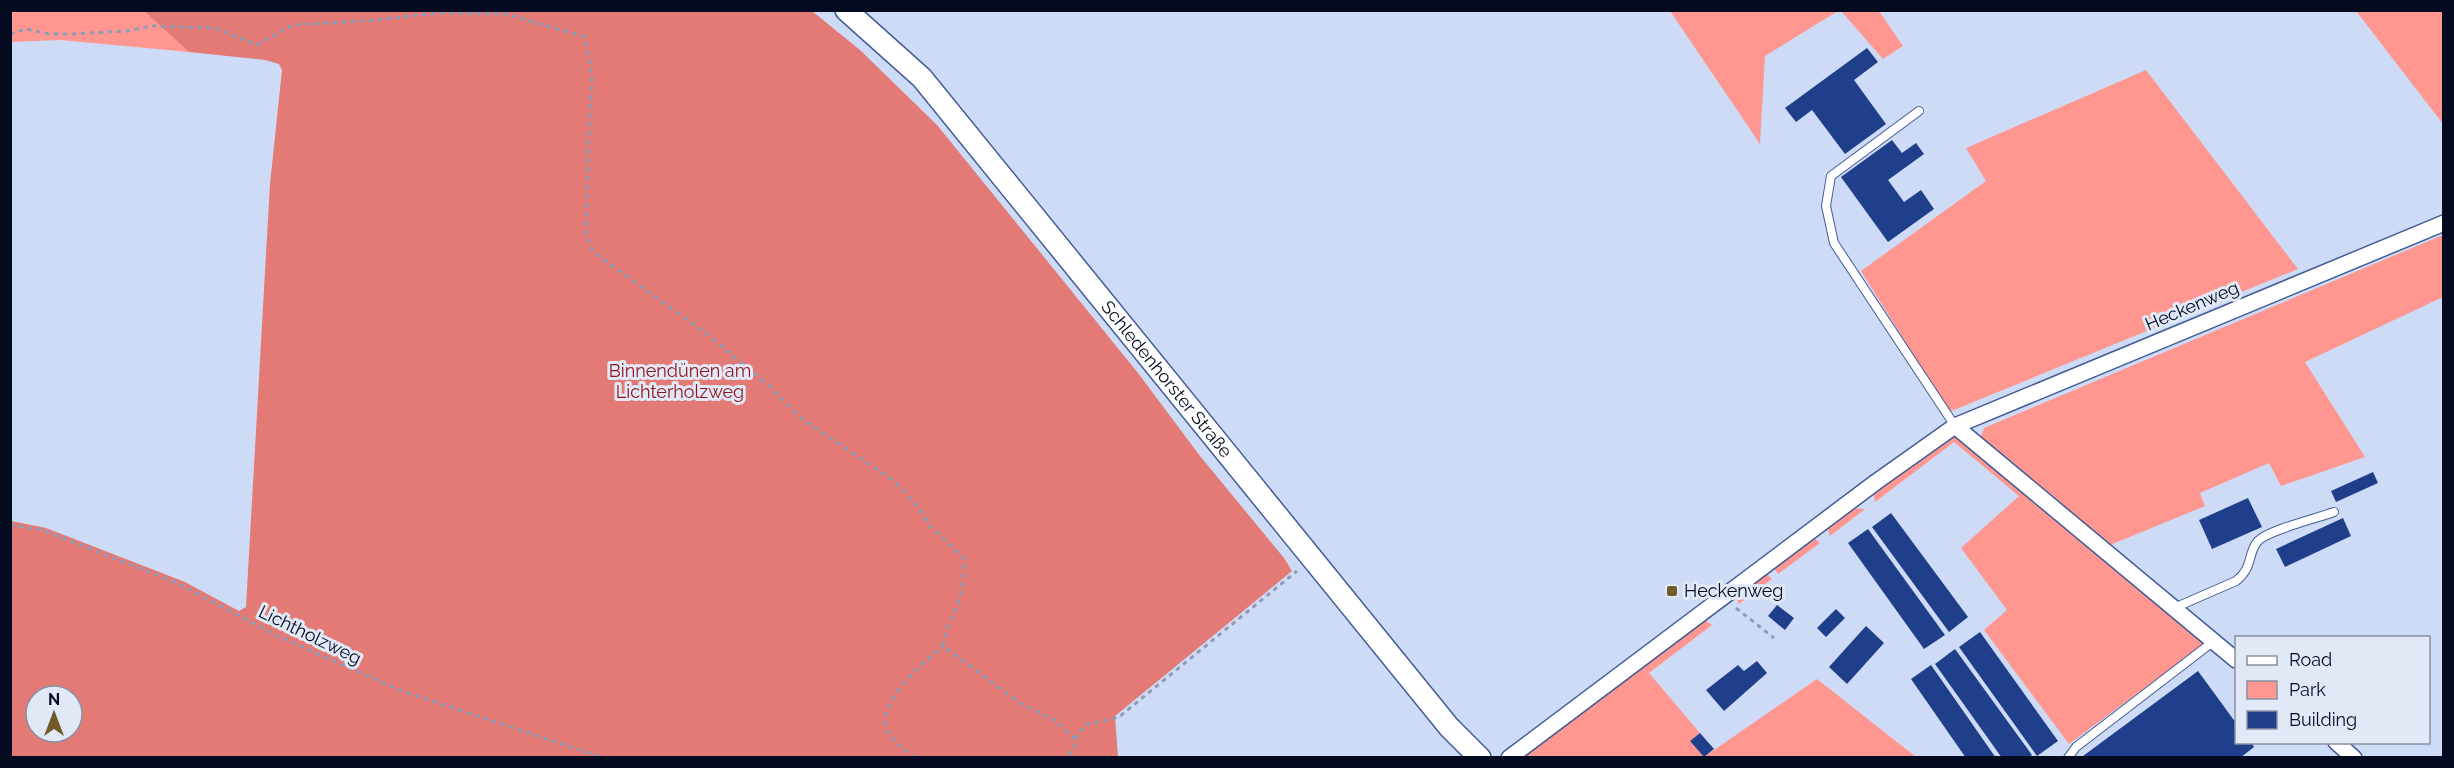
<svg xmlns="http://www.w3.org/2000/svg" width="2454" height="768" font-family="Raleway,sans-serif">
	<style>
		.green { fill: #ff9790 }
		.forest { fill: #e37a75; fill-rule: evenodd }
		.building { fill: #203f8a }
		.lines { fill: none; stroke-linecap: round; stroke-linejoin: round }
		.lane-casing { stroke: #415c95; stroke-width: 10 }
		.street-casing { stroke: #415c95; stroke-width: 18 }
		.secondary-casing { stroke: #415c95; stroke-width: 24 }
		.path { stroke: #909bb5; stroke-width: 3; stroke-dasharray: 4.5 4.5; stroke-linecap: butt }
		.lane { stroke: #fff; stroke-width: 8 }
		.street { stroke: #fff; stroke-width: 15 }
		.secondary { stroke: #fff; stroke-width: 21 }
		.poi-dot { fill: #725b2b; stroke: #e1e8f6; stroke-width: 2 }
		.labels { text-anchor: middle; stroke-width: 6; stroke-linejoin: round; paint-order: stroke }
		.street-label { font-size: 18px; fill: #040b21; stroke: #e1e8f6 }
		.park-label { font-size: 18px; fill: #93131d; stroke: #e1e8f6 }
		.poi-label { font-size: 18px; fill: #040b21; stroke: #e1e8f6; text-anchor: start }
	</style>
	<rect width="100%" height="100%" fill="#cedbf6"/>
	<path class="green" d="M10 11H144L189 52 60 40 11 42Z
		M1670 11H1838L1765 56 1760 144Z
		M1841 11H1879L1903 46 1883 59Z
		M2356 11H2443V124Z
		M2146 70 2298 269 1949 412 1861 271 1986 181 1966 148Z
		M2443 235V297L2305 362 2365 457 2281 486 2269 463 2200 493 2205 506 2110 545 1980 439 1984 428Z
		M1950 436 1958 437 2203 639 2201 646 2069 744 1984 630 2007 610 1961 548 2019 496 1954 442 1875 502 1873 492Z
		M1852 508 1865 509 1830 536 1827 526Z
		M1812 536 1820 543 1778 574 1773 566Z
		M1765 572 1772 579 1739 604 1737 599 1740 591Z
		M1705 620 1712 625 1649 673 1700 733 1690 741 1704 757 1817 679 1916 757 1520 758Z"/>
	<path class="forest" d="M812 11 860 50 937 125 1138 373 1200 456 1284 558 1292 571 1115 716 1118 757H11V521L46 528 185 582 239 611 246 607 270 184 282 70 279 64 265 60 189 52 144 11ZM36 696H72V732H36Z"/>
	<path class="building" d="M1867 48 1878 62 1854 80 1886 124 1845 154 1812 110 1796 122 1785 108Z
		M1892 140 1902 153 1916 143 1924 154 1888 180 1904 202 1921 190 1934 209 1888 242 1841 177Z
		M2373 472 2378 483 2336 502 2331 491Z
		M2248 498 2262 527 2212 549 2199 520Z
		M1891 513 1968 617 1949 632 1872 527Z
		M2343 518 2351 536 2285 567 2276 549Z
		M1868 529 1945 635 1924 649 1848 543Z
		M1777 605 1794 618 1785 630 1768 616Z
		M1836 609 1845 618 1826 637 1817 628Z
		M1866 626 1884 643 1847 684 1829 667Z
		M1980 632 2058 741 2037 756 1959 647Z
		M1955 649 2032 755 2028 758H2002L1935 664Z
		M1757 661 1767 673 1724 711 1706 690 1738 665 1744 671Z
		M1931 665 1996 758H1966L1911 679Z
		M2198 671 2236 723V742H2251L2254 747 2240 758H2084L2083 756Z
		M1700 733 1714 749 1704 757 1690 741Z"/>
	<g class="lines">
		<g class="lane-casing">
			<path id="lane" d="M1919 111 1831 176 1826 206 1834 243 1955 426
				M2174 608 2236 581C2254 567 2247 553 2258 541 2268 530 2318 518 2334 512
				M2068 758 2076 747 2214 641"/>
		</g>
		<g class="street-casing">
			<path id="street" d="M1955 426 2236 660
				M2336 742 2354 758
				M1509 758 1876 482 1955 426 2444 223"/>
		</g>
		<g class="secondary-casing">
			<g id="secondary">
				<path id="s1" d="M846 10 922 78 1449 727 1480 758"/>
			</g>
		</g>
		<path class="path" d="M10 34 26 29 49 34H72L127 31 153 26 215 28 257 45 293 25 376 20 438 13 506 14 585 37 592 76 589 123 586 236 593 252 707 334 768 385 802 419 893 480 917 506 931 527 964 558C964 575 963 590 957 606 951 620 945 630 943 646L1020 703 1056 721 1075 739V747L1066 758
			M10 525 42 530 177 583 275 635 402 691 604 758
			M1736 608 1774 638
			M1075 739 1085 725 1119 717 1297 571
			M915 758C907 751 896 744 890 736 869 707 924 662 943 646"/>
		<use href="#lane" class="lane"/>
		<use href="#street" class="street"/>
		<use href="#secondary" class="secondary"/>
	</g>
	<rect class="poi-dot" x="1666" y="585" width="12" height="12" rx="3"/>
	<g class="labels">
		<g class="street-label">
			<text transform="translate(2192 306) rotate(-23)" y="6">Heckenweg</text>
			<text dy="6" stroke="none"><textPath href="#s1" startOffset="490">Schledenhorster Straße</textPath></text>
			<text transform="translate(310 635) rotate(26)" y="6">Lichtholzweg</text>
		</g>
		<g class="park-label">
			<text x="680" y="377">Binnendünen am<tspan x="680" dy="21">Lichterholzweg</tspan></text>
		</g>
		<g class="poi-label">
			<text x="1684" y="597">Heckenweg</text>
		</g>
	</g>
	<rect width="2454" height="768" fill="none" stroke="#040b21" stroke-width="24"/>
	<rect x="2235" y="636" width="195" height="108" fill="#e1e8f6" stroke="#8990a1" stroke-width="1.5"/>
	<rect x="2247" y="656" width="30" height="9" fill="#ffffff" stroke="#8990a1" stroke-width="1.5"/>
	<text x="2289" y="666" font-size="18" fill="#040b21">Road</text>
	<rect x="2247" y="681" width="30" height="18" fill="#ff9790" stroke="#8990a1" stroke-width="1.5"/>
	<text x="2289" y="696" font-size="18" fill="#040b21">Park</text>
	<rect x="2247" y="711" width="30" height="18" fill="#203f8a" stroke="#8990a1" stroke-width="1.5"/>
	<text x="2289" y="726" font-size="18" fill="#040b21">Building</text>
	<g transform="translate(54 714)"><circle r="28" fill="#e1e8f6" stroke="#8990a1" stroke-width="1.5"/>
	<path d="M0-4.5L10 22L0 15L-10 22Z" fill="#725b2b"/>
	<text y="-9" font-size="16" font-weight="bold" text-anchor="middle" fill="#040b21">N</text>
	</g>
</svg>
